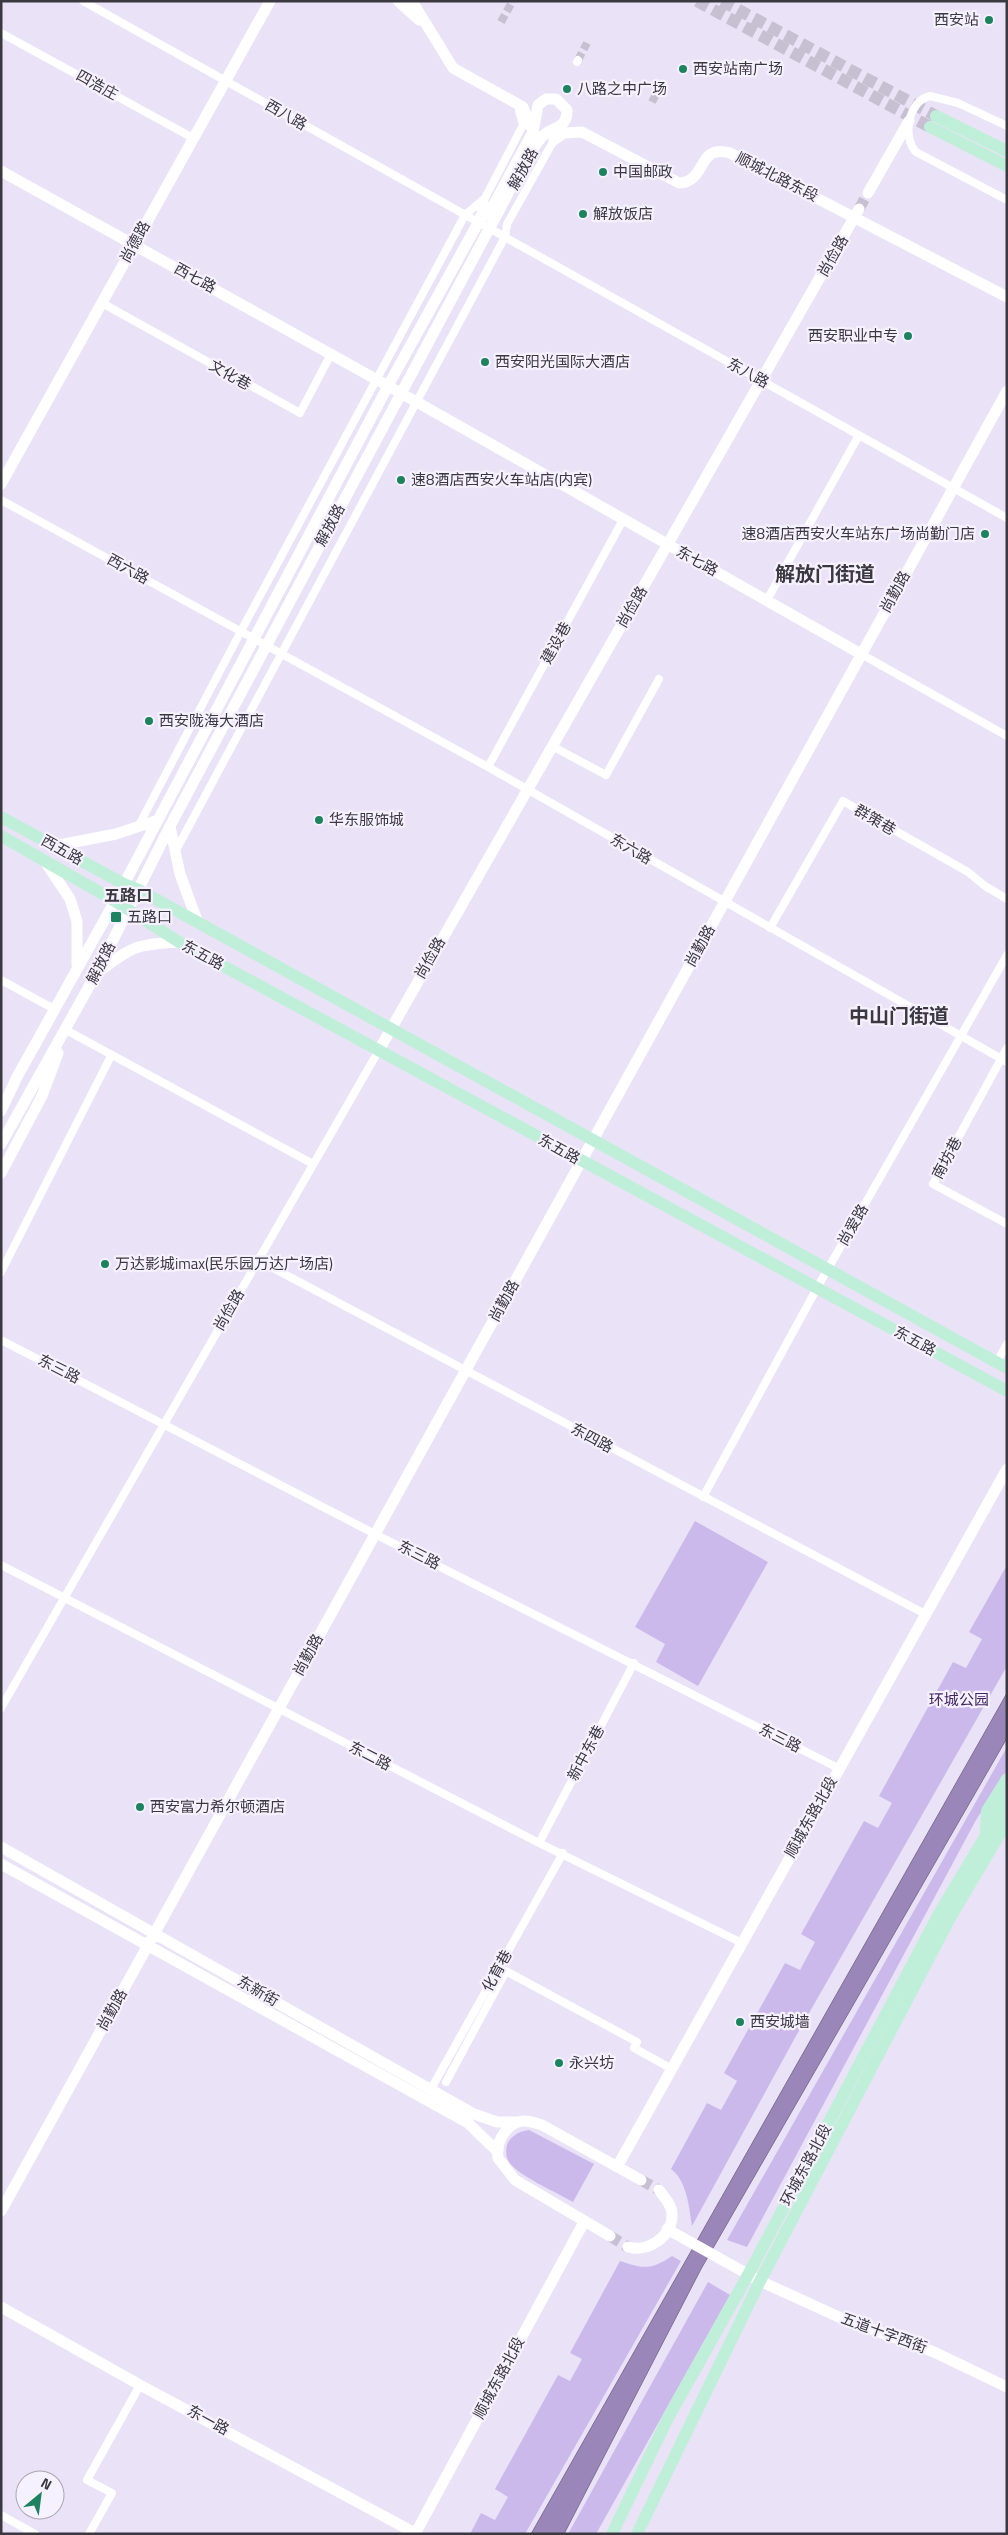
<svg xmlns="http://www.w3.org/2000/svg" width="1008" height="2535" font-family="'Titillium Web','Noto Sans SC',sans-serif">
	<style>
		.green { fill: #ccb9eb }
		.water { fill: #9a86b9; stroke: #7e6f95 }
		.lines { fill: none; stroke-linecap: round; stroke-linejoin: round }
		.street-tunnel { stroke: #c7c0d2; stroke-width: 8; stroke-dasharray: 8 4; stroke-linecap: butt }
		.secondary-tunnel { stroke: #c7c0d2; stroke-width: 11; stroke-dasharray: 11 5.5; stroke-linecap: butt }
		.primary-tunnel { stroke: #c7c0d2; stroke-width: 12; stroke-dasharray: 12 6; stroke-linecap: butt }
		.street { stroke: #fff; stroke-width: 8 }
		.secondary { stroke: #fff; stroke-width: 11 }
		.primary { stroke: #c0efd9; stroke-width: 12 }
		.poi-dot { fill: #1c835e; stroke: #f6f1fe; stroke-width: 2 }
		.labels { text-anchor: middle; stroke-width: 4.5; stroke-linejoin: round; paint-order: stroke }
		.poi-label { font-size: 15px; fill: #3b3840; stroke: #f6f1fe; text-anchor: start }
		.street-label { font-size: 15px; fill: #3b3840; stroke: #f6f1fe }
		.park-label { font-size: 15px; fill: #412462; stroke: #f6f1fe }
		.neighbourhood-label { font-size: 16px; font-weight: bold; fill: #3b3840; stroke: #f6f1fe }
		.district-label { font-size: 20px; font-weight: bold; fill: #3b3840; stroke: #f6f1fe }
	</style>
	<rect width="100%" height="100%" fill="#eae2f7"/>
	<path class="green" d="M695 1521 768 1562 698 1686 656 1662 665 1644 635 1627Z
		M1007 1565V1666L796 2036 692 2226C689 2207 687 2181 671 2169L707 2103 721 2110 737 2081 724 2073 785 1963 800 1970 815 1942 801 1934 864 1821 878 1828 892 1803 879 1796 953 1662 966 1668 982 1639 969 1632Z
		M1007 1747V1772L976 1820 747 2247 727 2240Z
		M529 2130 594 2164 573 2202C558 2193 514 2174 508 2160 505 2154 506 2146 509 2141 514 2134 521 2131 529 2130Z
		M672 2256 681 2261 525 2534H470L481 2513 495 2520 508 2497 495 2489 558 2375 570 2381 582 2359 570 2353 620 2261C644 2269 651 2270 672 2256Z
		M708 2282 730 2295 596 2534H568Z"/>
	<path class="water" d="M1007 1693V1738L701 2269 564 2534H531Z"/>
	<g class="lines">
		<path class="street-tunnel" d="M501 22 512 2
			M578 60 587 43
			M652 102 662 83"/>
		<path class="secondary-tunnel" d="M859 209 868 193
			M641 2180 659 2190
			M610 2236 628 2247"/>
		<path class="primary-tunnel" d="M697 1 930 127
			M722 1 936 116"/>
		<path class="street" d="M83 1 1007 518
			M1 33 193 138
			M577 62 578 60
			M1007 126 958 103 930 96C908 101 902 137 916 152L1007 200
			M479 218 485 198 523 125 519 111
			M102 303 300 413 331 354
			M1 500 488 767 1007 1062
			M767 600 859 435
			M861 654 1007 736
			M552 746 606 775 659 679
			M488 767 624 518
			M139 825 241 631 465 215 485 198
			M175 852 505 237 507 224 554 140
			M770 928 843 801 968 872 985 886 1007 899
			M1 980 54 1009
			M66 1030 313 1164
			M1007 1048 933 1184 1007 1224
			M258 1260 927 1615
			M1 1272 111 1056
			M1 1340 375 1534 838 1768
			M997 1362 1007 1344
			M703 1497 817 1288 1007 955
			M1 1565 539 1843 742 1943
			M1 1708 379 1050
			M539 1843 634 1663
			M446 2082 506 1971 637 2042 634 2048 672 2069
			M431 2089 563 1853
			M1 2515 35 2534
			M89 2534 112 2493 87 2480 140 2385"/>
		<path class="secondary" d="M398 1 419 20
			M412 1 453 68 523 107 531 127
			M554 140 564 133 582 132 679 183C707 182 697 143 730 153L1007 297
			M1 171 415 401 861 654
			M868 193 909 121
			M1 484 270 1
			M170 826 180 874 198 923
			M54 846 116 834 158 820
			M44 860 70 899 77 921V965
			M97 973C132 947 135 944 179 942
			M379 1050 859 209
			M1 1111 17 1077 115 901 388 386 478 223 494 204 533 132 538 105 546 99H556L567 110C568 130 550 126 541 138 522 161 505 202 489 229L170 826 96 974 1 1144
			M1 1173 42 1096 58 1053
			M1 1847 474 2114 497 2122H518
			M1 1864 468 2123 497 2151
			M617 2167 1007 1469
			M1 2211 1007 391
			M667 2229 760 2281 841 2318 934 2352 1007 2387
			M610 2236 515 2180 498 2158C496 2144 503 2128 518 2122 525 2119 535 2123 542 2125L641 2180
			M628 2247C648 2253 673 2236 672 2214 672 2205 664 2197 659 2190
			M1 2307 140 2385 415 2533
			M415 2534 584 2222"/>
		<path class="primary" d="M936 116 1007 151
			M930 127 1007 166
			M1 817 124 884 139 890 1007 1368
			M1 836 115 901 179 942 1007 1391
			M986 1831 987 1811 1007 1779
			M612 2534 668 2418 748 2275 940 1912 1007 1800
			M637 2534 760 2281 950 1918 1007 1822"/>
	</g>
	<g class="poi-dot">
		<circle cx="989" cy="20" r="5"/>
		<circle cx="683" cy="69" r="5"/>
		<circle cx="567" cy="89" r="5"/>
		<circle cx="603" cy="172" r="5"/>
		<circle cx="583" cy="214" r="5"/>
		<circle cx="908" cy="336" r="5"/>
		<circle cx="485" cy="362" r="5"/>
		<circle cx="401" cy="480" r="5"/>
		<circle cx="985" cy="534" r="5"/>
		<circle cx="149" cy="721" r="5"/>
		<circle cx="319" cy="820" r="5"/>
		<rect x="110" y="911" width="12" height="12" rx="2.5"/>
		<circle cx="105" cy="1264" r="5"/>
		<circle cx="140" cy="1807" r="5"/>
		<circle cx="740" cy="2022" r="5"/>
		<circle cx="559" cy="2063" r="5"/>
	</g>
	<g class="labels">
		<g class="poi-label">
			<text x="979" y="25" text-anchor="end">西安站</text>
			<text x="693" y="74">西安站南广场</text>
			<text x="577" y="94">八路之中广场</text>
			<text x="613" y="177">中国邮政</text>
			<text x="593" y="219">解放饭店</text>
			<text x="898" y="341" text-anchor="end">西安职业中专</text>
			<text x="495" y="367">西安阳光国际大酒店</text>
			<text x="411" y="485">速8酒店西安火车站店(内宾)</text>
			<text x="975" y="539" text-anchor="end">速8酒店西安火车站东广场尚勤门店</text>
			<text x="159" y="726">西安陇海大酒店</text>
			<text x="329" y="825">华东服饰城</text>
			<text x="127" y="922">五路口</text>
			<text x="115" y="1269">万达影城imax(民乐园万达广场店)</text>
			<text x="150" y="1812">西安富力希尔顿酒店</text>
			<text x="750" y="2027">西安城墙</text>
			<text x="569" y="2068">永兴坊</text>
		</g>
		<g class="street-label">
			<text transform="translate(97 85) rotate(29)" y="5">四浩庄</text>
			<text transform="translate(286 115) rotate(30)" y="5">西八路</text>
			<text transform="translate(523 169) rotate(-61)" y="5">解放路</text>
			<text transform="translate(777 177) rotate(27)" y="5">顺城北路东段</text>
			<text transform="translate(135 242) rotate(-61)" y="5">尚德路</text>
			<text transform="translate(833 256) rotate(-60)" y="5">尚俭路</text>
			<text transform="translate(195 278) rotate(29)" y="5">西七路</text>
			<text transform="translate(748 373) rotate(29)" y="5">东八路</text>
			<text transform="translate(230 375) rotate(29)" y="5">文化巷</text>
			<text transform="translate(330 525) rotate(-62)" y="5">解放路</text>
			<text transform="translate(697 561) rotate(29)" y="5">东七路</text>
			<text transform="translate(128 569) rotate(29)" y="5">西六路</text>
			<text transform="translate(895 592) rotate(-61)" y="5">尚勤路</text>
			<text transform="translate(632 607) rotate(-60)" y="5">尚俭路</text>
			<text transform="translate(556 643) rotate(-61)" y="5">建设巷</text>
			<text transform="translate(875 820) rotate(30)" y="5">群策巷</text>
			<text transform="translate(631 849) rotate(30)" y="5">东六路</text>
			<text transform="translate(62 850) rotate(29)" y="5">西五路</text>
			<text transform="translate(700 946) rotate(-61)" y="5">尚勤路</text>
			<text transform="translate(203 955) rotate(28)" y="5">东五路</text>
			<text transform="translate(430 958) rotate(-60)" y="5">尚俭路</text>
			<text transform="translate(101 963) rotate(-63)" y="5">解放路</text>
			<text transform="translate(559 1149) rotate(29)" y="5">东五路</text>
			<text transform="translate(947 1158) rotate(-62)" y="5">南坊巷</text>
			<text transform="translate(853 1225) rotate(-60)" y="5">尚爱路</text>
			<text transform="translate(504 1301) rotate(-61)" y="5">尚勤路</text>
			<text transform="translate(229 1310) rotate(-60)" y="5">尚俭路</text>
			<text transform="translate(915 1341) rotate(28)" y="5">东五路</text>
			<text transform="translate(59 1369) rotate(27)" y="5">东三路</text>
			<text transform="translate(592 1438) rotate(28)" y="5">东四路</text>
			<text transform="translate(419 1555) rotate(27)" y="5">东三路</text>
			<text transform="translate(308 1655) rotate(-61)" y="5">尚勤路</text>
			<text transform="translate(780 1738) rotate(27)" y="5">东三路</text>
			<text transform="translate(586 1753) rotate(-62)" y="5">新中东巷</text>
			<text transform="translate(370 1756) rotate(27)" y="5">东二路</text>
			<text transform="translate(811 1817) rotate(-61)" y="5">顺城东路北段</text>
			<text transform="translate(497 1971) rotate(-61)" y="5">化育巷</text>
			<text transform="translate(258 1991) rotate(30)" y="5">东新街</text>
			<text transform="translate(112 2010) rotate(-61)" y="5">尚勤路</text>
			<text transform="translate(806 2165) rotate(-62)" y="5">环城东路北段</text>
			<text transform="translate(884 2333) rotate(20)" y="5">五道十字西街</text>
			<text transform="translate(499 2378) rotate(-62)" y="5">顺城东路北段</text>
			<text transform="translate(208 2420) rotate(29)" y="5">东一路</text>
		</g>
		<g class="park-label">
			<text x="959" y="1705">环城公园</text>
		</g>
		<g class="neighbourhood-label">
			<text x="128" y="901">五路口</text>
		</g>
		<g class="district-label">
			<text x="825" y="581">解放门街道</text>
			<text x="899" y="1023">中山门街道</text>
		</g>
	</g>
	<rect width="1008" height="2535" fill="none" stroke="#3b3840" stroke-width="5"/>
	<g transform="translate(40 2495) rotate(29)"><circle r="24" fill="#f6f1fe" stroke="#aba7b2"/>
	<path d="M0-4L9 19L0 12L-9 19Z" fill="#1c835e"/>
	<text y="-8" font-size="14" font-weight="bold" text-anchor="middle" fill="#3b3840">N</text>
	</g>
</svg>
